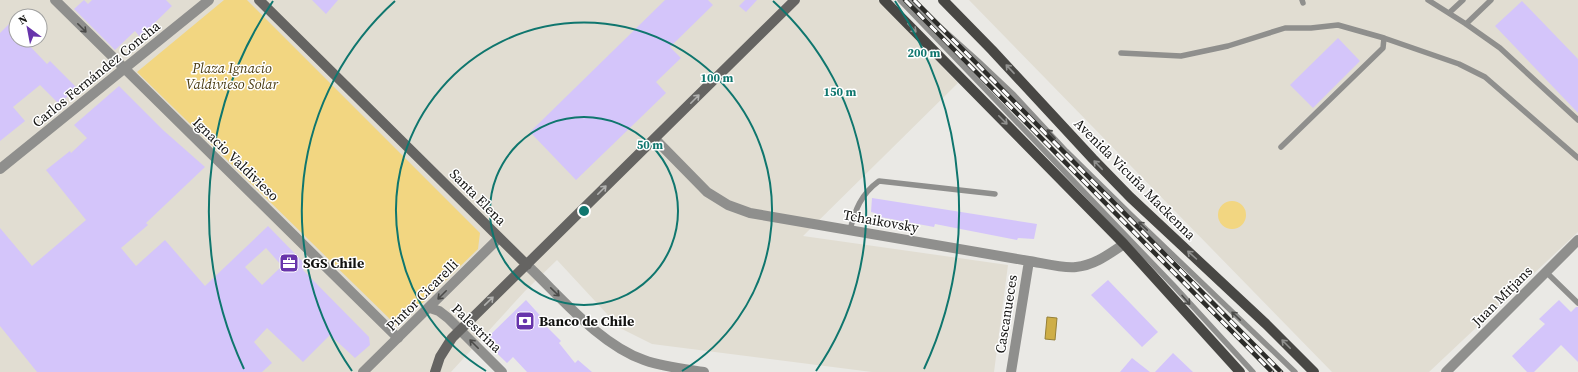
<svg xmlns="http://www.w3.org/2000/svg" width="1578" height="372" font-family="'Source Serif 4',serif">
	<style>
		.built { fill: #e1ddd2; fill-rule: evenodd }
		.green { fill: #f2d681 }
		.water { fill: #ceae47; stroke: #968037 }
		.building { fill: #d4c5fa; fill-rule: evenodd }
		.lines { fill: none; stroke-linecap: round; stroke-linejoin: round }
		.service { stroke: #8f8f8d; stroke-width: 5.5 }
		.minor { stroke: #8f8f8d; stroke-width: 10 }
		.tertiary { stroke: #8f8f8d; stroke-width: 10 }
		.secondary { stroke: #656462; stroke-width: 10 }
		.primary { stroke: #484744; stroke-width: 10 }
		.rail-casing { stroke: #2c2c29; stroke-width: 4.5 }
		.rail { stroke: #fff; stroke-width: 3; stroke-dasharray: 9; stroke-linecap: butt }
		.oneway { stroke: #4b4b49 }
		.oneway2 { stroke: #91918f }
		.oneway3 { stroke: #b2b2b0 }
		.ring { fill: none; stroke: #0f766e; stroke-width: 2 }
		.labels { text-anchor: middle; stroke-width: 3; stroke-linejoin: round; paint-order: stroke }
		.park-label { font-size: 14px; font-style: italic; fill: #4c3e13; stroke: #fff }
		.street-label { font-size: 14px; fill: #131311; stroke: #fff }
		.poi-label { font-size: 14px; font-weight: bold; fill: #131311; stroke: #fff; text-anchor: start }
		.centre { fill: #0f766e; stroke: #fff; stroke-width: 2 }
		.ring-label { font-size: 12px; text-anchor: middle; font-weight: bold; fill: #0f766e; stroke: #fff; stroke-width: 3; stroke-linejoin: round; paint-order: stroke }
	</style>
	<rect width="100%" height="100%" fill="#eae9e5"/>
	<path class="built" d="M0 0H878L958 83 803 236 1008 265 994 372H872L652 344 620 328 557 260 525 291 451 372H0ZM16 16H40V40H16Z
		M969 0H1578V232L1429 372H1332Z"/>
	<path class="green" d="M224 0H247L480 233 478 249 398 327 137 72Z
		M1218 215a14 14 0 1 1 28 0a14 14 0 1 1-28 0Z"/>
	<path class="water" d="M1047 317 1057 318 1055 340 1045 339Z"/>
	<path class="building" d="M84 0 88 4 92 0H166L172 6 140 37 135 31 115 50 74 9Z
		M312 0H338L326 14Z
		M665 0H708L713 5 670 47 681 58 656 82 666 93 576 180 530 132Z
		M745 0H757L746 12 739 6Z
		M1522 1 1578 59V113L1495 26Z
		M9 24 16 32V40H24L47 64 50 61 77 88 59 104 40 85 13 107 25 121 0 141V33Z
		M1338 38 1360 61 1313 108 1290 85Z
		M119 86 163 130 205 167 146 223 148 225 121 248 136 266 165 240 205 286 268 226 307 266 303 270 369 337 370 345 355 358 330 335 303 362 267 328 254 342 272 363 262 372H37L0 326V228L32 266 86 220 46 170 70 151 71 153 87 138 74 125ZM266 248 282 266 262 285 245 267Z
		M872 198 961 212 1037 224 1034 239 1018 238 1017 240 935 224 934 227 875 216V213L871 212Z
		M1108 280 1158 332 1142 347 1091 295Z
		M526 300 546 322 544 324 561 341 559 343 575 363 578 360 592 372H527L513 357 507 363 484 341Z
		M1559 300 1571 312 1576 307H1578V362L1561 345 1534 372H1527L1512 356 1545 324 1539 319Z
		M1173 353 1193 372H1155Z
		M1132 358 1150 372H1120Z"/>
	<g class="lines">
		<path class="service" d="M900 0 1174 286 1253 372
			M910 0 978 61 1014 95 1066 151 1130 214 1295 372
			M1302 0 1303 3
			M1428 0 1466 24 1500 48 1578 120
			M1449 13 1463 0
			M1466 24 1491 0
			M1121 53 1181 56 1228 46 1285 28H1311L1338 25 1384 38
			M1281 147 1383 48 1384 38 1459 64 1485 77 1578 158
			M850 230C855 210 861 194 879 181L995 194
			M1546 272 1578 303"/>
		<path class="minor" d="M55 0 398 338
			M655 139 707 192 728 205 750 213 1029 261C1042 263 1065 269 1076 267 1095 265 1109 254 1124 244
			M0 169 209 0
			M430 308 439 311 448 318 502 372
			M1011 372 1029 261
			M1446 372 1578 240"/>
		<path class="tertiary" d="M527 265C561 297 599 344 644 360 663 367 684 369 704 372
			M363 372 499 238"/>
		<path class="secondary" d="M259 0 527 265
			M435 372 440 357 452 338 795 0"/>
		<path class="primary" d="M884 0 1124 244 1240 372
			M943 0 992 50 1093 159 1130 197 1266 324 1314 372"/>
		<g class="rail-casing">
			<path id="rail" d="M905 0 1272 372
				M914 0 1281 372"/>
		</g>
		<use href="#rail" class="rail"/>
	</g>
	<defs><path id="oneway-shaft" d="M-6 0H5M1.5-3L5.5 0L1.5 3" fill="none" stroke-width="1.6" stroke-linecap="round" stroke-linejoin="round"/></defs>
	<g class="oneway">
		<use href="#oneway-shaft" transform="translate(82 28) rotate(45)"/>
		<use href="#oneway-shaft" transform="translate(1051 134) rotate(-133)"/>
		<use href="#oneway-shaft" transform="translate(1143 226) rotate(-136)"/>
		<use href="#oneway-shaft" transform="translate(555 292) rotate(44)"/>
		<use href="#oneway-shaft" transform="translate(442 295) rotate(135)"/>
		<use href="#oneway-shaft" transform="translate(1186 300) rotate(49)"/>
		<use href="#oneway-shaft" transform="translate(1236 316) rotate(-136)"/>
		<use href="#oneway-shaft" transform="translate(474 344) rotate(-135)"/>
	</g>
	<g class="oneway2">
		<use href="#oneway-shaft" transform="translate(912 28) rotate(45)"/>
		<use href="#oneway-shaft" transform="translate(1010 69) rotate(-133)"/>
		<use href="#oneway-shaft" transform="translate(1003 120) rotate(45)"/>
		<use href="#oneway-shaft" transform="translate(1098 165) rotate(-134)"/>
		<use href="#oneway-shaft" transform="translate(1192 255) rotate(-138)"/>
		<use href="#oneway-shaft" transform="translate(1286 344) rotate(-135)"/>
	</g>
	<g class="oneway3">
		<use href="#oneway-shaft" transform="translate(695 99) rotate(-45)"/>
		<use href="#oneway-shaft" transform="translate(602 190) rotate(-45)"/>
		<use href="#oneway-shaft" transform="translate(489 301) rotate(-44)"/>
	</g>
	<g class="ring">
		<circle cx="584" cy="211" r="94"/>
		<path d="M486 371A188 188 0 1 1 682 371"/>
		<path d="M352 371A282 282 0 0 1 395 1M773 1A282 282 0 0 1 816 371"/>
		<path d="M244 369A375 375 0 0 1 273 1M895 1A375 375 0 0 1 924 369"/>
	</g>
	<defs>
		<g id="office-square" transform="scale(1)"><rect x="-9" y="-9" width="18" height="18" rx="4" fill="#6734ab" stroke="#fff"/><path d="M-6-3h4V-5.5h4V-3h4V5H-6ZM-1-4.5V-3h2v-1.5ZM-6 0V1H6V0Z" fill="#fff"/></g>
		<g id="bank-square" transform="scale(1)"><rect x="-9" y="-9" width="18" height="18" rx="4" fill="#6734ab" stroke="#fff"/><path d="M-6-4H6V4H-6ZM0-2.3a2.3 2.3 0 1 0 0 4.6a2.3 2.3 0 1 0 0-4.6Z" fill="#fff"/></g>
	</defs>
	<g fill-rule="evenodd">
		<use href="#office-square" x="289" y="263"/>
		<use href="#bank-square" x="525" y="321"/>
	</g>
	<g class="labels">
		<g class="park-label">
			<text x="232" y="73">Plaza Ignacio<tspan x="232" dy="16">Valdivieso Solar</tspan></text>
		</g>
		<g class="street-label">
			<text transform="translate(96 74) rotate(-39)" y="5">Carlos Fernández Concha</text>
			<text transform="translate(236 159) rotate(44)" y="5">Ignacio Valdivieso</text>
			<text transform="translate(1135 179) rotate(45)" y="5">Avenida Vicuña Mackenna</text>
			<text transform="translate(478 197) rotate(45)" y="5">Santa Elena</text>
			<text transform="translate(881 221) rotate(10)" y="5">Tchaikovsky</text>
			<text transform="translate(422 295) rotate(-45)" y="5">Pintor Cicarelli</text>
			<text transform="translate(1502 296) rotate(-45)" y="5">Juan Mitjans</text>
			<text transform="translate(1006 314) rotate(-81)" y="5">Cascanueces</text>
			<text transform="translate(477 328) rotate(44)" y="5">Palestrina</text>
		</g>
		<g class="poi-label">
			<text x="303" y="268">SGS Chile</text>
			<text x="539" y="326">Banco de Chile</text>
		</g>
	</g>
	<circle cx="584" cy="211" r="6" class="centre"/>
	<g class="ring-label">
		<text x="924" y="57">200 m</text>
		<text x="717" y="82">100 m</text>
		<text x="840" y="96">150 m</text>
		<text x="650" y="149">50 m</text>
	</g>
	<g transform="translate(28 28) rotate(328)"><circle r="19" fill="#ffffff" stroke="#a1a1a0"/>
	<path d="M0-3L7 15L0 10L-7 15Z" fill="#6734ab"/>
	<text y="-6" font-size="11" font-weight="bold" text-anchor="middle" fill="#131311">N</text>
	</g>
</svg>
